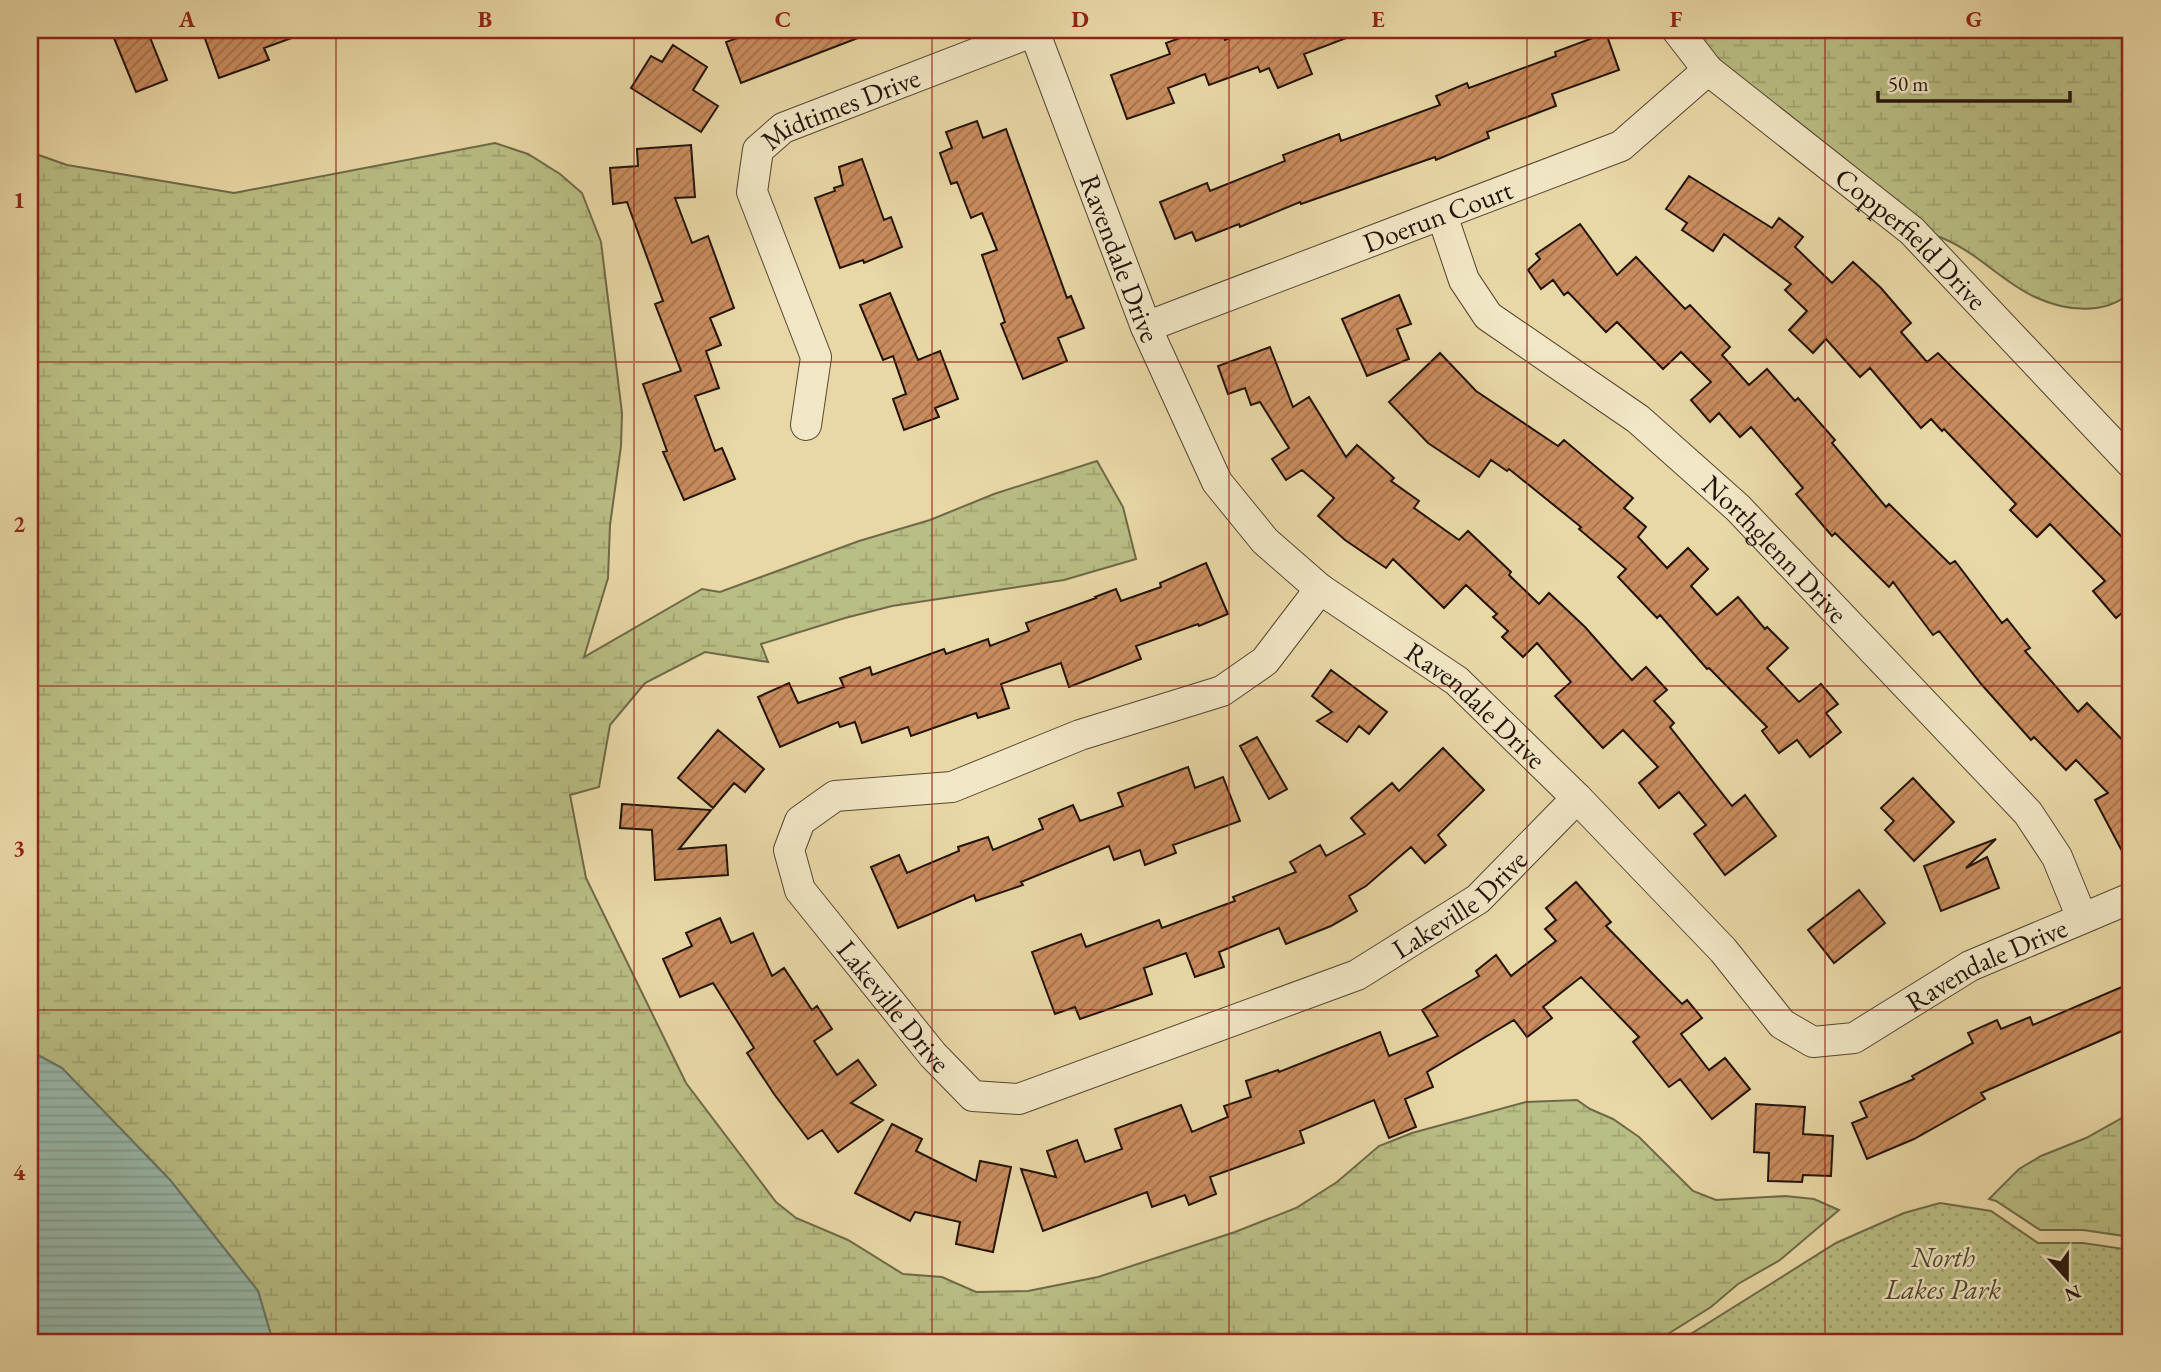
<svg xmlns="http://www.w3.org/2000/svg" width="2161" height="1372" font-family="'EB Garamond',serif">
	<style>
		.wetland { fill: url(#wetland-marsh); stroke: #6e6948; stroke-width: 2 }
		.park { fill: url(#park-dots); stroke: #6e6948; stroke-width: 2 }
		.water { fill: url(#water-rules); stroke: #69776b; stroke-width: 2 }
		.building { fill: url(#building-hatch); stroke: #23140b; stroke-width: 2 }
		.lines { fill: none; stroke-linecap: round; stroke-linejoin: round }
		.minor-casing { stroke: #544532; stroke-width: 32 }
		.minor { stroke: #f1e6c5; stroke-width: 30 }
		.grid { fill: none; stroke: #8f2418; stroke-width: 2; stroke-opacity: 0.55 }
		.labels { text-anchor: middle; stroke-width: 5; stroke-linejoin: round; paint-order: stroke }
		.street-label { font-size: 28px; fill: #23140b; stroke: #f1e6c5 }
		.park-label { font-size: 28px; font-style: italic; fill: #50472f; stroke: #f1e6c5 }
		.neatline { fill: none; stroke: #8f2418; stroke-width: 2.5 }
		.grid-label { font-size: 23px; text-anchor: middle; font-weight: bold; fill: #8f2418 }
	</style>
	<defs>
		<pattern id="wetland-marsh" width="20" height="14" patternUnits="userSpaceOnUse" patternTransform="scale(1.75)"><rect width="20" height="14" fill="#b9be84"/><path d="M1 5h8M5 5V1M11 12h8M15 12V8" fill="none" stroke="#9fa271"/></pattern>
		<pattern id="park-dots" width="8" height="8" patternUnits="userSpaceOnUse" patternTransform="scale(1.75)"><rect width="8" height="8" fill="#b9be84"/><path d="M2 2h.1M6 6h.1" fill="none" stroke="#9fa271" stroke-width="1.8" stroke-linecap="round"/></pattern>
		<pattern id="water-rules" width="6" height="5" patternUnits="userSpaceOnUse" patternTransform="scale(1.75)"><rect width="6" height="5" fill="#97b9ab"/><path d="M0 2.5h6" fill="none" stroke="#829e92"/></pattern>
		<pattern id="building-hatch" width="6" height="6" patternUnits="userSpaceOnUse" patternTransform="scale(1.75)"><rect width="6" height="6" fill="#c98c5e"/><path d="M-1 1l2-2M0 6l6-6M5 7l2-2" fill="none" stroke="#a3714c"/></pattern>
	</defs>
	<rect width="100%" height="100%" fill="#e9d8a6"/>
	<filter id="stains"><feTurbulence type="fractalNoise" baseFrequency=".00286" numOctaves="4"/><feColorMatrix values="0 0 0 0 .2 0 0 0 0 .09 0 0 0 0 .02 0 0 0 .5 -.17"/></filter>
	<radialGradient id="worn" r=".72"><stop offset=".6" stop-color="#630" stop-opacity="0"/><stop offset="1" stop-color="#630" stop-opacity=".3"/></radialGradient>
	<path class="wetland" d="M1694 30H2131V292C2105 316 2065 311 2035 297 1998 280 1976 249 1934 235L1716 59Z
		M495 143 528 154 560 174 582 193 601 242 622 413 621 446 610 525 608 578 584 657 702 589 720 592 859 541 930 520 994 494 1097 461 1123 507 1136 559 1064 580 892 606 845 618 761 644 768 662 705 652 645 683 610 725 599 787 570 795 586 878 686 1083 776 1202 796 1218 848 1240 903 1274 942 1277 976 1292 1028 1291 1098 1277 1235 1232 1296 1208 1337 1182 1379 1146 1412 1133 1526 1102 1577 1100 1590 1109 1613 1119 1639 1137 1693 1191 1716 1200 1785 1196 1814 1199 1839 1210 1780 1260 1738 1284 1711 1307 1655 1342H273L258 1291 170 1180 62 1068 30 1051V152L67 165 234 193Z
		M2131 1113V1237L2083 1230H2040L1996 1201 1989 1199 2019 1169 2041 1156 2086 1138Z"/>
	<path class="park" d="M1940 1203 1991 1211 2038 1243H2083L2131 1250V1342H1678L1836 1243 1904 1213Z"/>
	<path class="water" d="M30 1051 62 1068 170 1180 258 1291 273 1342H30Z"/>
	<path class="building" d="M135 30H147L167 80 136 92 114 38Z
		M202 30H308V32L264 48 269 60 219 78Z
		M760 30H876V31L741 83 726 42Z
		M1202 30H1221L1225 40 1250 30H1362V32L1304 54 1312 74 1278 88 1269 68 1260 72 1258 67 1209 85 1205 74 1168 88 1174 103 1127 119 1111 75 1170 54 1166 43Z
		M1606 33 1619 70 1552 94 1556 106 1487 132 1489 138 1436 160 1435 157 1301 204 1300 202 1240 227 1239 224 1196 241 1192 232 1175 239 1160 202 1207 183 1210 191 1285 161 1283 155 1339 134 1341 141 1440 105 1436 96 1467 83 1469 88 1556 56 1555 52Z
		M673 45 707 67 693 90 718 106 701 132 631 88 651 56 662 62Z
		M977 121 983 138 1006 129 1067 298 1071 296 1084 328 1058 338 1067 361 1023 379 1001 324 1005 322 982 255 997 250 982 213 971 218 957 182 951 184 940 153 952 148 946 132Z
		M691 145 695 197 675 198 692 243 708 236 734 308 710 318 721 345 706 351 719 388 695 396 715 451 722 448 735 479 684 500 663 452 667 451 643 384 681 371 655 304 663 301 627 202 613 204 610 168 638 166 637 149Z
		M862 159 884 220 891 217 902 247 864 263 863 260 840 268 815 198 835 191 834 188 843 185 839 167Z
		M1689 176 1772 228 1779 218 1803 237 1795 247 1832 283 1853 262 1881 288 1911 323 1901 332 1927 362 1938 353 2131 546V605L2116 618 2093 591 2105 581 2050 524 2037 537 2010 510 2016 504 1944 429 1942 431 1931 419 1921 428 1870 368 1860 377 1826 339 1813 353 1789 330 1807 311 1785 290 1791 284 1724 234 1713 251 1682 230 1687 223 1666 209Z
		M1580 224 1617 275 1636 257 1685 309 1690 305 1730 347 1722 355 1749 385 1767 369 1795 401 1798 398 1835 440 1832 443 1886 507 1889 504 1950 564 1955 561 2002 623 2007 619 2030 648 2025 651 2078 712 2087 703 2131 749V868L2095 800 2108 793 2076 760 2066 770 2034 737 2031 740 1982 685 1939 631 1933 635 1893 582 1889 587 1835 533 1832 536 1796 494 1803 488 1751 427 1740 437 1719 413 1710 422 1691 400 1711 382 1681 352 1663 369 1617 322 1606 332 1568 292 1564 295 1553 280 1541 289 1528 270 1540 259 1536 254Z
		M890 293 918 360 940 351 958 399 935 408 939 417 904 430 893 399 906 394 893 356 883 360 860 305Z
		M1399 295 1411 324 1397 329 1409 359 1367 376 1342 319Z
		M1270 347 1293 407 1309 397 1346 457 1357 445 1394 478 1391 481 1419 501 1414 508 1459 540 1468 531 1511 572 1509 575 1539 604 1549 593 1585 627 1632 680 1646 667 1667 690 1654 701 1674 723 1670 727 1732 806 1745 795 1776 836 1725 875 1694 834 1706 825 1679 792 1659 808 1639 783 1658 767 1623 730 1603 748 1555 696 1571 682 1537 643 1523 657 1502 637 1508 631 1493 617 1497 614 1466 585 1444 608 1393 559 1386 568 1345 540 1318 516 1334 498 1302 470 1286 480 1272 459 1289 448 1260 402 1251 405 1245 388 1228 394 1218 366Z
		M1440 353 1476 391 1558 446 1564 440 1633 498 1624 508 1646 527 1638 537 1667 568 1688 548 1708 569 1691 586 1717 615 1738 597 1765 629 1767 627 1788 648 1767 668 1799 702 1821 684 1838 704 1826 713 1841 732 1810 757 1797 740 1779 753 1762 731 1767 727 1709 668 1707 669 1660 615 1657 618 1618 577 1626 569 1579 529 1581 527 1509 469 1507 471 1491 460 1479 477 1428 443 1389 402Z
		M1206 563 1228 614 1199 626 1198 624 1136 646 1141 659 1069 687 1061 663 1001 684 1009 708 978 718 976 713 911 736 908 727 862 743 855 722 840 727 838 722 780 747 758 697 789 683 798 703 844 687 840 678 870 667 872 675 944 649 946 654 988 639 990 646 1029 631 1026 623 1096 598 1095 597 1116 589 1121 601 1161 587 1160 583Z
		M1331 670 1387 712 1369 734 1359 726 1347 742 1317 721 1332 712 1312 696Z
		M718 730 764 769 745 792 734 783 713 808 678 778Z
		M1257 737 1287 789 1269 799 1240 746Z
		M1443 748 1484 790 1438 835 1446 845 1425 863 1411 847 1366 886 1349 896 1357 911 1331 926 1286 944 1279 928 1236 945 1219 952 1224 967 1195 977 1186 953 1144 968 1152 994 1080 1019 1075 1007 1055 1014 1032 952 1081 934 1086 947 1159 920 1162 928 1235 901 1233 897 1296 872 1290 862 1320 845 1326 856 1365 834 1351 818 1392 783 1399 791Z
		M1188 767 1195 788 1223 777 1240 821 1173 845 1176 853 1145 865 1140 850 1114 860 1109 846 1021 882 1023 885 976 901 974 895 898 928 871 867 899 855 907 873 959 851 958 847 988 837 993 850 1043 829 1039 819 1073 805 1080 821 1123 806 1118 793Z
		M1913 778 1954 822 1914 861 1885 830 1894 821 1881 808Z
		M622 804 711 810 679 849 726 845 728 875 655 880 652 830 620 828Z
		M1996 839 1966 868 1987 857 1999 888 1941 911 1924 866Z
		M1576 882 1611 922 1606 926 1682 1004 1687 1000 1702 1018 1681 1034 1709 1070 1725 1058 1750 1089 1712 1119 1680 1079 1669 1087 1633 1042 1639 1037 1581 977 1543 1007 1552 1018 1527 1037 1514 1020 1427 1072 1433 1087 1405 1099 1416 1127 1389 1138 1374 1100 1300 1131 1304 1143 1210 1177 1216 1194 1189 1205 1185 1195 1152 1207 1147 1192 1043 1231 1021 1169 1056 1177 1047 1151 1077 1140 1085 1162 1122 1149 1115 1129 1181 1105 1192 1132 1228 1117 1224 1106 1251 1097 1246 1081 1278 1070 1279 1072 1380 1032 1389 1056 1438 1036 1422 1010 1479 976 1476 971 1496 955 1511 976 1556 941 1545 929 1556 920 1546 908Z
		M1859 890 1885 923 1834 963 1808 930Z
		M720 918 731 943 753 933 772 976 784 968 812 1010 817 1006 832 1029 814 1041 837 1075 858 1060 876 1085 851 1103 883 1120 838 1152 822 1130 808 1139 774 1094 747 1053 754 1048 713 983 680 997 663 959 692 946 686 933Z
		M2131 983V1027L1981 1093 1985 1099 1914 1139 1867 1159 1852 1123 1867 1117 1860 1102 1914 1079 1912 1076 1973 1043 1968 1033 1997 1020 2001 1029 2030 1017 2033 1025Z
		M1756 1104 1805 1107 1803 1134 1833 1136 1831 1176 1803 1175 1802 1182 1768 1181 1769 1153 1754 1152Z
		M892 1124 922 1139 916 1151 976 1181 980 1161 1011 1167 993 1252 956 1244 960 1222 915 1212 910 1221 855 1193Z"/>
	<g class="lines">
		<g class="minor-casing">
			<g id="minor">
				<path id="s1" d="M1677 30 1708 70 1912 231 2131 463"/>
				<path id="s2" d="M1034 31 1146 327 1217 482 1265 541 1320 589 1457 681 1577 798 1723 950 1782 1024 1813 1042 1854 1038 1970 966 2131 898"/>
				<path id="s3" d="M1442 215 1464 280 1488 316 1638 419 1738 508 2028 813 2057 857 2082 918"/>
				<path id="s4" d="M1146 327 1621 146 1708 70"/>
				<path id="s5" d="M806 425 816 357 752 192 758 150 783 128 1037 30"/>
				<path id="s6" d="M1320 589 1265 661 1222 691 1080 735 952 787 835 796 800 821 789 850 800 890 933 1055 973 1096 1019 1099 1357 975 1478 899 1577 798"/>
			</g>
		</g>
		<use href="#minor" class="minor"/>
	</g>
	<path class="grid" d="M336 30V1342M634 30V1342M932 30V1342M1229 30V1342M1527 30V1342M1825 30V1342M30 362H2131M30 686H2131M30 1010H2131"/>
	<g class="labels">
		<g class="street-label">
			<text dy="10" stroke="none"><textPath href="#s5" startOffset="382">Midtimes Drive</textPath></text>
			<text dy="10" stroke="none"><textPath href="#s4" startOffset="312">Doerun Court</textPath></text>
			<text dy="10" stroke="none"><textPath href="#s1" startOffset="315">Copperfield Drive</textPath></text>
			<text dy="10" stroke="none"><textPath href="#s2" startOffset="243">Ravendale Drive</textPath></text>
			<text dy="10" stroke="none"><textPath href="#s3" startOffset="483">Northglenn Drive</textPath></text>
			<text dy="10" stroke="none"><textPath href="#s2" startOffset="831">Ravendale Drive</textPath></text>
			<text dy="10" stroke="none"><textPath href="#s6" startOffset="1463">Lakeville Drive</textPath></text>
			<text dy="10" stroke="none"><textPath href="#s2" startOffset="1503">Ravendale Drive</textPath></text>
			<text dy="10" stroke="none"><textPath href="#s6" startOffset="812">Lakeville Drive</textPath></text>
		</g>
		<g class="park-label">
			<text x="1943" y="1267">North<tspan x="1943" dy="32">Lakes Park</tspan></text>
		</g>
	</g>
	<rect width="2161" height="1372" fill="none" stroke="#e9d8a6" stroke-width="77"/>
	<g transform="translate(2067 1278) rotate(159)" stroke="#f1e6c5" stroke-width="5" paint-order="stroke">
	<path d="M0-5L12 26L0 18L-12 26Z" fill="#23140b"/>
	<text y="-10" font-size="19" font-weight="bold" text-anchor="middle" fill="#23140b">N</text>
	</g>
	<path d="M1878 91v10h192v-10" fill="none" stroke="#23140b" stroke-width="3.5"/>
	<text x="1888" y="91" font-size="21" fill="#23140b" stroke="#f1e6c5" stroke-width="5" paint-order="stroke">50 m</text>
	<rect x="38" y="38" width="2084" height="1296" class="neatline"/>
	<g class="grid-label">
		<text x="187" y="27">A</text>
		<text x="485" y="27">B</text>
		<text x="783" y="27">C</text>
		<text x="1080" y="27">D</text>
		<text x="1378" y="27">E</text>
		<text x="1676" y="27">F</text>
		<text x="1974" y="27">G</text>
		<text x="19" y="208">1</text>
		<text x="19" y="532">2</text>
		<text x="19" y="856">3</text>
		<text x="19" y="1180">4</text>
	</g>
	<rect width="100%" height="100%" filter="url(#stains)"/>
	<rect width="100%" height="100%" fill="url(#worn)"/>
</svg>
